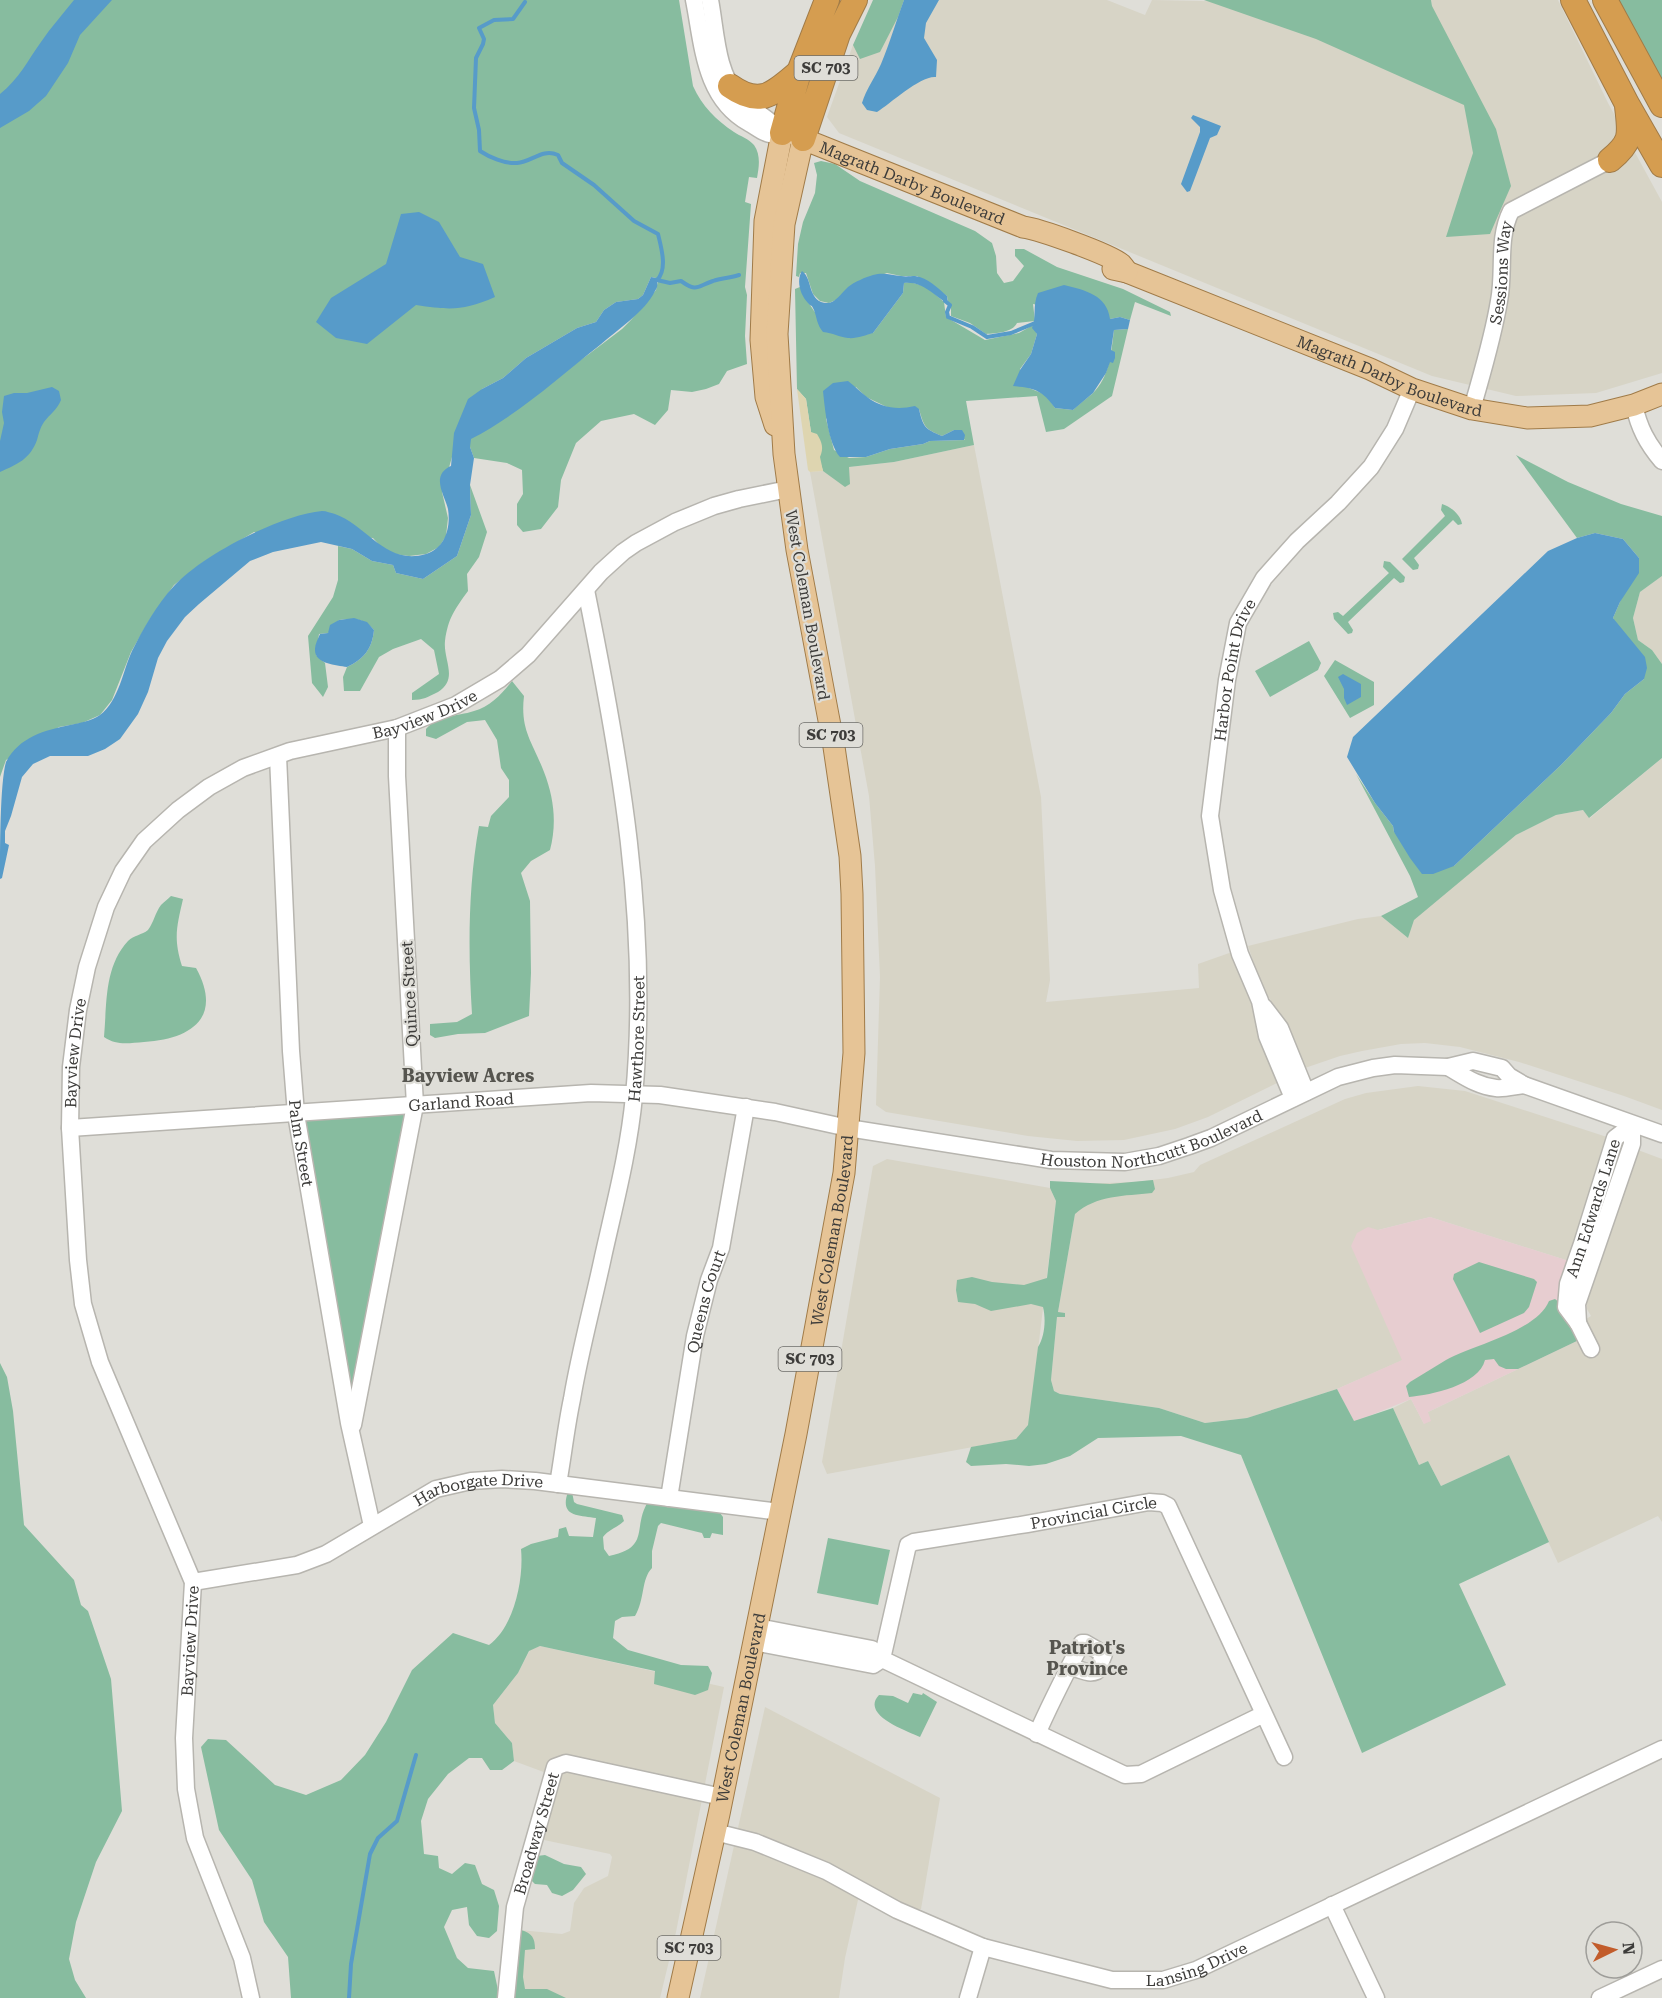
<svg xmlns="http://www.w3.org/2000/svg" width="1662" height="1998" font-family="'Roboto Serif',serif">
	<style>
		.built { fill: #d7d4c6 }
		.education { fill: #e7cdd0 }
		.green { fill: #87bc9f; fill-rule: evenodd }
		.sand { fill: #ded5b0 }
		.water { fill: #579bc9 }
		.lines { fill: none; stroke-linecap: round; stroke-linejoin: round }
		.stream { stroke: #579bc9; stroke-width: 4 }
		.minor-casing { stroke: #b7b5af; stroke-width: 19 }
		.major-casing { stroke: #a07b48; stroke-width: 23 }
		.highway-casing { stroke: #a07b48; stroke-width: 26 }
		.minor { stroke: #fff; stroke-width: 16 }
		.major { stroke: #e6c496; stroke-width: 21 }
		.highway { stroke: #d59d50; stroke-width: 24 }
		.labels { text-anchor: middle; stroke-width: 4.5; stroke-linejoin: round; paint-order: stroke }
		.shield { fill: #dfded8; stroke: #6e6d69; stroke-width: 1.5 }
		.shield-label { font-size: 15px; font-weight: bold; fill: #3d3c3a }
		.street-label { font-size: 16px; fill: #3d3c3a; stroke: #dfded8 }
		.neighbourhood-label { font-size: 18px; font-weight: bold; fill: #56554f; stroke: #dfded8 }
	</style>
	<rect width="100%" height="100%" fill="#dfded8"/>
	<path class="built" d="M878 0H1107L1145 15 1152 0 1432 6 1431 0H1558L1608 103 1662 202V373L1596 393 1516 396 1432 376 839 133 827 117 853 45Z
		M974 445 1041 797 1050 980 1046 1002 1199 988 1198 964 1235 951 1279 1082 1208 1117 1175 1129 1124 1140 1077 1141 1028 1136 886 1112 876 1105 880 977 875 866 869 796 810 472 823 471 830 474 849 467 894 462Z
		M1662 576V664L1652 650 1638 640 1633 618 1640 592Z
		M1662 758V1110L1624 1096 1519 1062 1460 1047 1425 1043 1401 1044 1362 1051 1340 1056 1302 1069 1277 1010 1262 987 1248 946 1358 919 1381 916 1408 938 1413 920 1516 835 1556 815 1583 810 1590 818Z
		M1418 1086 1465 1091 1607 1137 1569 1261 1430 1217 1378 1230 1403 1360 1337 1389 1247 1418 1205 1423 1159 1408 1060 1394 1054 1391 1051 1380 1057 1317H1065L1058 1312 1075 1214 1076 1184 1136 1182 1168 1178 1194 1172 1200 1165 1345 1099 1366 1093Z
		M1638 1150 1662 1159V1522L1658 1516 1558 1563 1509 1455 1441 1486 1428 1461 1419 1465 1393 1408 1411 1399 1424 1424 1428 1412 1579 1340 1583 1321 1591 1316 1587 1309V1295Z
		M887 1159 1050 1188 1056 1201 1029 1424 1016 1439 827 1474 822 1462 873 1166Z
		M540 1646 724 1687 676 1932 660 1998H501L509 1929 562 1934 570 1931 574 1903 584 1888 608 1876 612 1857 610 1854 530 1837 549 1774 514 1761 512 1743 495 1723 493 1705 518 1673 530 1650Z
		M765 1707 940 1798 921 1909 897 1910 860 1891 845 1958 839 1998H700Z"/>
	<path class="education" d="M1430 1217 1569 1261 1579 1340 1428 1412 1431 1421 1424 1424 1411 1399 1354 1422 1337 1389 1402 1360 1351 1246 1357 1233 1368 1227 1378 1230Z"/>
	<path class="green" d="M0 0H679L693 86C702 106 716 120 734 132 740 136 749 139 754 145 761 155 759 167 757 178L749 177 745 202 751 204 745 287 747 295 745 336 747 364 727 371 719 384 706 389 692 392 671 390 668 410 655 425 634 414 601 421 576 443 561 480 558 507 541 529 523 532 517 525V504L523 494 522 470 507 463 474 458 470 447V439L589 354 622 329 631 320 656 290 658 281 656 278 651 277 643 295 638 299 616 302 604 310 596 322 577 328 526 358 503 378 482 389 452 457 442 492 448 518 446 536 439 547 426 554 409 556 394 554 382 548 373 538 254 532 202 563 174 585 150 619 131 652 112 700 100 715 82 723 59 727 6 760 0 777Z
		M873 0H904L898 17 880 52 860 59 853 45Z
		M1204 0H1431L1432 6 1496 129 1511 186 1490 234 1446 237 1473 153 1464 105 1316 39Z
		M1614 0H1662V88Z
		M821 161 835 164 860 181 975 231 992 243 996 256 997 273 1004 283 1013 281 1024 266 1015 256V249H1024L1057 267 1123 289 1170 312 1171 316 1135 302 1130 320 1120 317 1110 319 1033 304 1035 321 1017 323C1012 333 996 333 986 334L970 323 951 316V304L948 302 947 296 917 276H901L887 273 849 287 838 299 829 303 820 301 813 294 806 273H800L799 277 796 276 798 244 803 222 815 193 817 175 814 163Z
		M910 282 927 287 944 302 946 317 985 340 1019 333 1033 325 1037 334 1031 354 1020 369 1029 388 1046 395 1055 408 1073 410C1079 404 1086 399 1092 394 1110 377 1111 353 1114 330L1128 329 1112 396 1064 429 1046 432 1037 396 966 401 974 445 894 462 849 467 850 484 845 487 823 471 811 432 806 399 797 389 795 289 800 287C807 303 823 325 837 335L873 333 903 293 904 283ZM856 387 866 397 889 408 919 409C924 427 925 429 942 436L954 430 965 440 930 441 923 444 890 449 866 457 849 458 834 450 826 419Z
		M1516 455 1568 482 1621 504 1662 516V576L1640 592 1633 618 1638 640 1652 650 1662 664V758L1589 818 1583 810 1556 815 1516 835 1414 920 1408 938 1381 916 1418 897 1410 876 1356 774 1375 803 1393 826 1394 832 1454 866 1561 765 1611 713 1625 694 1644 679 1613 618 1639 558 1623 539 1595 533 1577 538Z
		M470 485 487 532 479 557 467 574 468 591C455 609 448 618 445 641 443 660 459 679 438 692 428 697 423 700 412 700V693L439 674 434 650 421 639 393 649 379 657 360 691H344L343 677 347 667C364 659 372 649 374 630 364 618 354 618 339 620L328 633 319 634 316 655 325 663 328 687 323 697 312 683 308 636 333 597 338 580V546L352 549 372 561 393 565 396 573 423 579 457 556 471 515Z
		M1442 504C1450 506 1461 515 1462 524L1458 525 1453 520 1414 558 1419 565 1418 569 1413 570 1402 559 1445 516 1441 510Z
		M1384 561 1390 562 1405 577 1404 582 1400 583 1394 578 1348 622 1353 630 1352 633 1348 634 1334 619 1333 613 1338 612 1343 616 1389 573 1383 567Z
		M1309 641 1321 663 1318 670 1270 697 1255 671Z
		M1335 660 1374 682V705L1350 718 1324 676Z
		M512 681 524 696C520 730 532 741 544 772 554 798 557 823 550 850L531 861 521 873 530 901 531 973 529 1016 485 1033 458 1034 435 1038 430 1035V1024L457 1022 472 1014C468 951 468 887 479 826L488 827 491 816 509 797V780L501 768 497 740 485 720 467 722 436 739 426 736V729C439 714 456 717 474 711 490 707 502 694 512 681Z
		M171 896 183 899C177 926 173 938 182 966L196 968C223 1017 192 1039 144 1042 129 1043 117 1046 104 1037 107 1004 104 967 128 941 134 935 142 935 148 930 154 922 155 913 161 905 164 902 168 899 171 896Z
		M402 1111 407 1114 354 1385H350L303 1124 307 1118Z
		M1153 1180 1155 1189 1152 1193C1125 1196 1096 1195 1075 1214L1058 1312 1065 1313V1317H1057L1051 1380 1054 1391 1060 1394 1159 1408 1205 1423 1247 1418 1337 1389 1354 1421 1393 1408 1419 1465 1428 1461 1441 1486 1509 1455 1549 1542 1459 1584 1506 1685 1362 1753 1241 1455 1181 1436 1098 1438 1070 1456 1046 1464 1029 1466 1006 1464 971 1466 966 1462 971 1447 1016 1439 1028 1425 1038 1347C1045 1336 1046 1319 1043 1307L1031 1304 991 1311 975 1304 958 1302 956 1290 957 1280 972 1277 992 1282 1024 1285 1047 1278 1056 1201 1050 1188V1181L1110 1184Z
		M1479 1262 1534 1279 1537 1282 1529 1307 1524 1313 1480 1333 1453 1279 1454 1274Z
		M1555 1299 1561 1304 1579 1340 1518 1369H1506L1499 1366 1494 1359 1485 1360C1479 1385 1431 1395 1409 1397L1406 1386 1410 1382C1422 1375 1434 1367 1446 1360 1474 1345 1537 1331 1549 1301Z
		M0 1363 7 1377 13 1411 24 1525 74 1580 81 1605 88 1611 111 1679 122 1811 96 1862 76 1922 69 1959 75 1980 86 1998H0Z
		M568 1492H572L574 1502 577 1504 622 1515 624 1521C617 1528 609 1529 603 1537L604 1549 609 1556C652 1547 631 1528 649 1500L717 1509 723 1517V1535L712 1533 710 1538H704L702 1533 661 1523 658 1526 652 1551V1568C641 1579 645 1600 635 1616L622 1617 615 1621 613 1638 628 1650 681 1665 708 1666 712 1673 708 1690 695 1695 654 1684 655 1671 540 1646 529 1651 518 1673 493 1705 495 1723 512 1743 514 1761 502 1770H490L482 1758H469L448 1774 428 1799 421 1821 424 1854 438 1856 439 1868 452 1874 465 1863 475 1865 482 1884 494 1890 499 1906 497 1931 489 1938 477 1936 469 1925 467 1907 452 1910 444 1927 457 1958 468 1968 494 1971 498 1990 497 1998H291L288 1957 264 1922 252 1880 219 1830 201 1747 208 1739 226 1740 275 1785 306 1795 341 1780 365 1755 386 1722 412 1670 453 1633 489 1645C514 1627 524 1579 521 1549L531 1544 558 1537 559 1529 566 1527 569 1536 593 1537 596 1518C579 1515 559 1517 568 1492Z
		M828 1538 890 1550 878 1605 817 1593Z
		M913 1693 922 1695 923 1693 937 1702 920 1737C907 1731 860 1715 879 1695L893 1696 908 1703Z
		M545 1855 564 1864 581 1867 586 1874 573 1890 562 1896 552 1893 547 1885 535 1884 528 1877 537 1856Z
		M521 1930C532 1933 535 1938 535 1949L525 1950 523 1977 525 1989H547L566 1998H514L516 1935Z"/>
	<path class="sand" d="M797 389 806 399 811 432 817 434C822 442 824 448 820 457L823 471 810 472 808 470Z"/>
	<path class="water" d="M74 0H112L80 35 68 63 46 96 29 111 0 128V94C19 79 28 60 41 42 51 27 63 14 74 0Z
		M904 0H939L926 23 924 38 937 60 936 77C921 75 891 103 877 112L867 110 862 103C866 89 875 78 881 64 890 43 896 21 904 0Z
		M1193 115 1221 126 1217 135 1210 138 1190 191 1187 192 1181 184 1200 132V127L1191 118Z
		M419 212 439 222 460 257 483 264 495 297C463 311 450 310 416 305L367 344 336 338 316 322 331 298 386 264 401 214Z
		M802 271C812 278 808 296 821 302 834 307 840 294 848 287 854 282 866 277 873 275 883 272 892 275 901 276 906 277 911 276 915 276 928 278 938 288 947 296L948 304C933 295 923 281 904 283L903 293 873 333C866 335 856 339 848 338 839 337 833 333 823 332 817 325 817 318 814 310 811 303 812 308 808 303 800 295 796 280 802 271Z
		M651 277 656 278C658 283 658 287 655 291 645 312 617 330 600 345 558 378 518 415 471 439L470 447 474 458 470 485 471 515 457 556 423 579 396 573 393 565 372 561 352 549 321 542 273 552 250 561 199 604 185 617 167 641 158 658 148 692 138 714 120 739 105 749 88 756H50L33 764 22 777 11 816 5 831V843L9 845 2 878 0 879C0 852 0 782 6 762 19 737 45 730 70 725 79 723 92 721 100 715 119 701 123 670 132 651 143 629 157 604 174 586 202 555 280 515 322 511 327 511 330 513 335 514 368 526 386 566 426 554 445 548 451 528 448 509 446 500 439 489 440 479 441 472 446 468 451 466L454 433 468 399 482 389 503 378 526 358 577 328 596 322 604 310 616 302 638 299 643 295Z
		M1064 285C1085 290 1107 295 1110 319L1120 317 1130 320 1128 329 1114 330 1111 350 1115 352V358L1113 363 1110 362 1106 373 1093 393 1073 410 1055 408C1042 390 1034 388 1013 386L1020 370 1031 354 1037 334 1032 328C1037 317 1032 307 1038 293Z
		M848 381C855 386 860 392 867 397 882 408 897 410 915 406L919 409C923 427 925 429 942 436L954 430H962L965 435 964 440 930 441 923 444 890 449 866 457H840C828 443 825 410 823 391L833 383Z
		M52 387 59 391 61 400C57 410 50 414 44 422 40 428 39 433 37 440 30 459 18 464 0 472V441L4 423 2 412 4 396 14 393H27Z
		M1595 533 1623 539 1639 558V573L1620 602 1613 618 1645 657 1647 668 1644 679 1625 694 1611 713 1561 765 1454 866 1433 874H1422L1410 858 1394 832 1393 826 1375 803 1347 757 1353 737 1548 551 1577 538Z
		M354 618 367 622 374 630C372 649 364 659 347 667 336 665 314 664 315 649 315 644 318 639 320 634L328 633 330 625 339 620Z
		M1343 674 1361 684V697L1347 705 1344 698V689L1338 677Z"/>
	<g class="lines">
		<path class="stream" d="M525 2 513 19 494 20 479 28 484 39 483 44 476 58 474 108 479 130 480 151C489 157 505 164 517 163 532 162 542 148 558 155L562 163 594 185 634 221 658 234C661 247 668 269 657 280L670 283 681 281C698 293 697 286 713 281 721 278 730 278 739 275
			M945 301 950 305 947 312 948 317 972 327 987 337 1011 333 1035 323
			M349 1998 351 1964 370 1854 378 1838 397 1821 416 1755"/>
		<g class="minor-casing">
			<g id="minor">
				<path d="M694 0C703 45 704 98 749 123 755 126 763 133 770 134 778 135 784 133 793 136"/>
				<path d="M710 0C716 31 716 73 739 97 752 111 769 118 782 133"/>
				<path d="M1634 405C1639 428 1647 443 1662 461"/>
				<path id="s1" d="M1472 409C1482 373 1493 338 1499 301 1505 271 1497 239 1511 211L1610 160"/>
				<path id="s2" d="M278 756 291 1051 296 1114 349 1423 372 1526"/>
				<path d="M1264 1007 1280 1028 1306 1092"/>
				<path d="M1448 1067C1464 1076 1477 1086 1496 1088 1504 1089 1515 1086 1524 1085"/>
				<path id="s3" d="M1293 1098 1267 1036 1260 1001 1240 954 1222 890 1210 816 1227 680 1238 623 1264 578 1297 541 1338 503 1371 467 1395 429 1412 389"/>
				<path id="s4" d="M70 1128 591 1093 660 1095 775 1112 848 1128 1051 1160 1125 1162 1159 1156 1189 1146 1211 1138 1338 1077 1373 1068 1395 1065 1448 1067 1473 1061 1502 1068 1509 1076 1524 1085 1662 1134"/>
				<path d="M1578 1323 1577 1304 1632 1144V1125"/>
				<path id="s5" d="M1591 1349 1578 1323 1566 1307 1568 1284 1582 1244 1615 1138 1632 1125"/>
				<path d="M353 1425 415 1105 397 776V728"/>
				<path id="s6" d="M558 1484C563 1456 566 1427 572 1399 580 1351 593 1304 603 1257 615 1203 629 1150 634 1096 650 923 620 758 586 590"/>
				<path id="s7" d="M669 1498 695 1336 709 1280 721 1248 746 1107"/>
				<path id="s8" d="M193 1582 297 1565 326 1554 436 1489 471 1481 502 1479 535 1481 780 1512"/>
				<path d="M754 1642 873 1665 882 1659 872 1649 757 1627"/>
				<path id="s9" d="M1264 1714 1141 1774 1125 1775 882 1659 908 1545 914 1542 1027 1524 1149 1502 1162 1503 1168 1506 1284 1757"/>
				<path d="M1037 1734C1050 1704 1065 1675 1080 1646L1082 1643H1085L1104 1654 1097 1671C1086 1676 1079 1666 1069 1669"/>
				<path id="s10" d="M715 1832 755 1842 826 1871 897 1910 983 1947 1112 1980H1163L1196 1970 1662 1749"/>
				<path d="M1332 1905 1376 1998"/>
				<path id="s11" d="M251 1998 242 1958 195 1838 186 1789 184 1738 193 1582 100 1362 83 1304 78 1260 70 1128 71 1067 78 1010 87 967 106 907 123 871 144 841 178 810 209 787 243 768 290 751 397 728 456 705 500 679 528 655 601 572 623 552 636 543 675 522 714 506 739 499 788 489"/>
				<path id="s12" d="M506 1998 515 1907 555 1767 566 1763 722 1797"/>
				<path d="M968 1998 983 1947"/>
				<path d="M1600 1998 1662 1969"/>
			</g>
		</g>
		<g class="major-casing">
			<g id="major">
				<path id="s13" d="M1113 269 1127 272 1370 369 1412 389 1472 409 1527 418 1590 416 1634 405 1662 394"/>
				<path d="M775 425 766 397 761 340 765 221 782 133"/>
				<path id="s14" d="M678 1998 719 1814 796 1434 844 1173 854 1053 852 894 850 856 834 747 797 550 784 454 777 334 784 224 803 139 1023 227C1039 229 1109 254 1121 264 1123 266 1125 269 1127 272"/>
			</g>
		</g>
		<g class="highway-casing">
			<path id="highway" d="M1573 0 1627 104 1662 165
				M1605 0 1662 105
				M730 86C761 108 774 93 799 72
				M782 133 799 72 827 0
				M803 139 838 34 855 0
				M1610 160C1633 141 1630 134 1627 106"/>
		</g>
		<use href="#minor" class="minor"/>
		<use href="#major" class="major"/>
		<use href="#highway" class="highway"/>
	</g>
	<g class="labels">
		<g class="shield">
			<rect x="794.5" y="56" width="63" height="24" rx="4.5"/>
			<rect x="799.5" y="723" width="63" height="24" rx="4.5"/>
			<rect x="778.5" y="1347" width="63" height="24" rx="4.5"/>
			<rect x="657.5" y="1936" width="63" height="24" rx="4.5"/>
		</g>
		<g class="shield-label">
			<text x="826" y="73">SC 703</text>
			<text x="831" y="740">SC 703</text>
			<text x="810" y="1364">SC 703</text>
			<text x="689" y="1953">SC 703</text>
		</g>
		<g class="street-label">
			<text dy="6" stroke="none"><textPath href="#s14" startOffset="2002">Magrath Darby Boulevard</textPath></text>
			<text dy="6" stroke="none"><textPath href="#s1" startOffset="140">Sessions Way</textPath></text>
			<text dy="6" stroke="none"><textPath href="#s13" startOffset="297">Magrath Darby Boulevard</textPath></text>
			<text transform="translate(808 605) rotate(80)" y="6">West Coleman Boulevard</text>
			<text dy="6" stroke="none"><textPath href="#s3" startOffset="444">Harbor Point Drive</textPath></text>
			<text dy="6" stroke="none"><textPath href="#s11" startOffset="1518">Bayview Drive</textPath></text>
			<text transform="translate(409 994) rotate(-93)" y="6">Quince Street</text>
			<text dy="6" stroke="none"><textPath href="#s6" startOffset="453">Hawthore Street</textPath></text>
			<text dy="6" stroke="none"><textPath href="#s11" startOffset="978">Bayview Drive</textPath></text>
			<text dy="6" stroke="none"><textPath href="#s4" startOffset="392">Garland Road</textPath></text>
			<text dy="6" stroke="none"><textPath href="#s4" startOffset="1092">Houston Northcutt Boulevard</textPath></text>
			<text dy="6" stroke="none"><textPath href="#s2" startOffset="388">Palm Street</textPath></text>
			<text dy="6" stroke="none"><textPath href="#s5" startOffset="152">Ann Edwards Lane</textPath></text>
			<text dy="6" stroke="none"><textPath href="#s14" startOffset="783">West Coleman Boulevard</textPath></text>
			<text dy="6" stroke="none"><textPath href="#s7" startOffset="200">Queens Court</textPath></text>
			<text dy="6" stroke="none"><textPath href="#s8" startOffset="306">Harborgate Drive</textPath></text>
			<text dy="6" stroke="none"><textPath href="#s9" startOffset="728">Provincial Circle</textPath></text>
			<text dy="6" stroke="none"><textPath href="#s11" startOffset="368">Bayview Drive</textPath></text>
			<text dy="6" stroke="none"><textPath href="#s14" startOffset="297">West Coleman Boulevard</textPath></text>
			<text dy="6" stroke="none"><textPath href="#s12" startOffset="168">Broadway Street</textPath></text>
			<text dy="6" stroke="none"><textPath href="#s10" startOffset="513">Lansing Drive</textPath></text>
		</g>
		<g class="neighbourhood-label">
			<text x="468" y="1082">Bayview Acres</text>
			<text x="1087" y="1654">Patriot's<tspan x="1087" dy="21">Province</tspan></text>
		</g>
	</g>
	<g transform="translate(1614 1950) rotate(85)"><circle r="28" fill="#dfded8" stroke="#9e9d99" stroke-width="1.5"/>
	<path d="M0-4.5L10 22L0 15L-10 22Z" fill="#c25c2b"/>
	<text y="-9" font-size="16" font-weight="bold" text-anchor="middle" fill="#3d3c3a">N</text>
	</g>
</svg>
